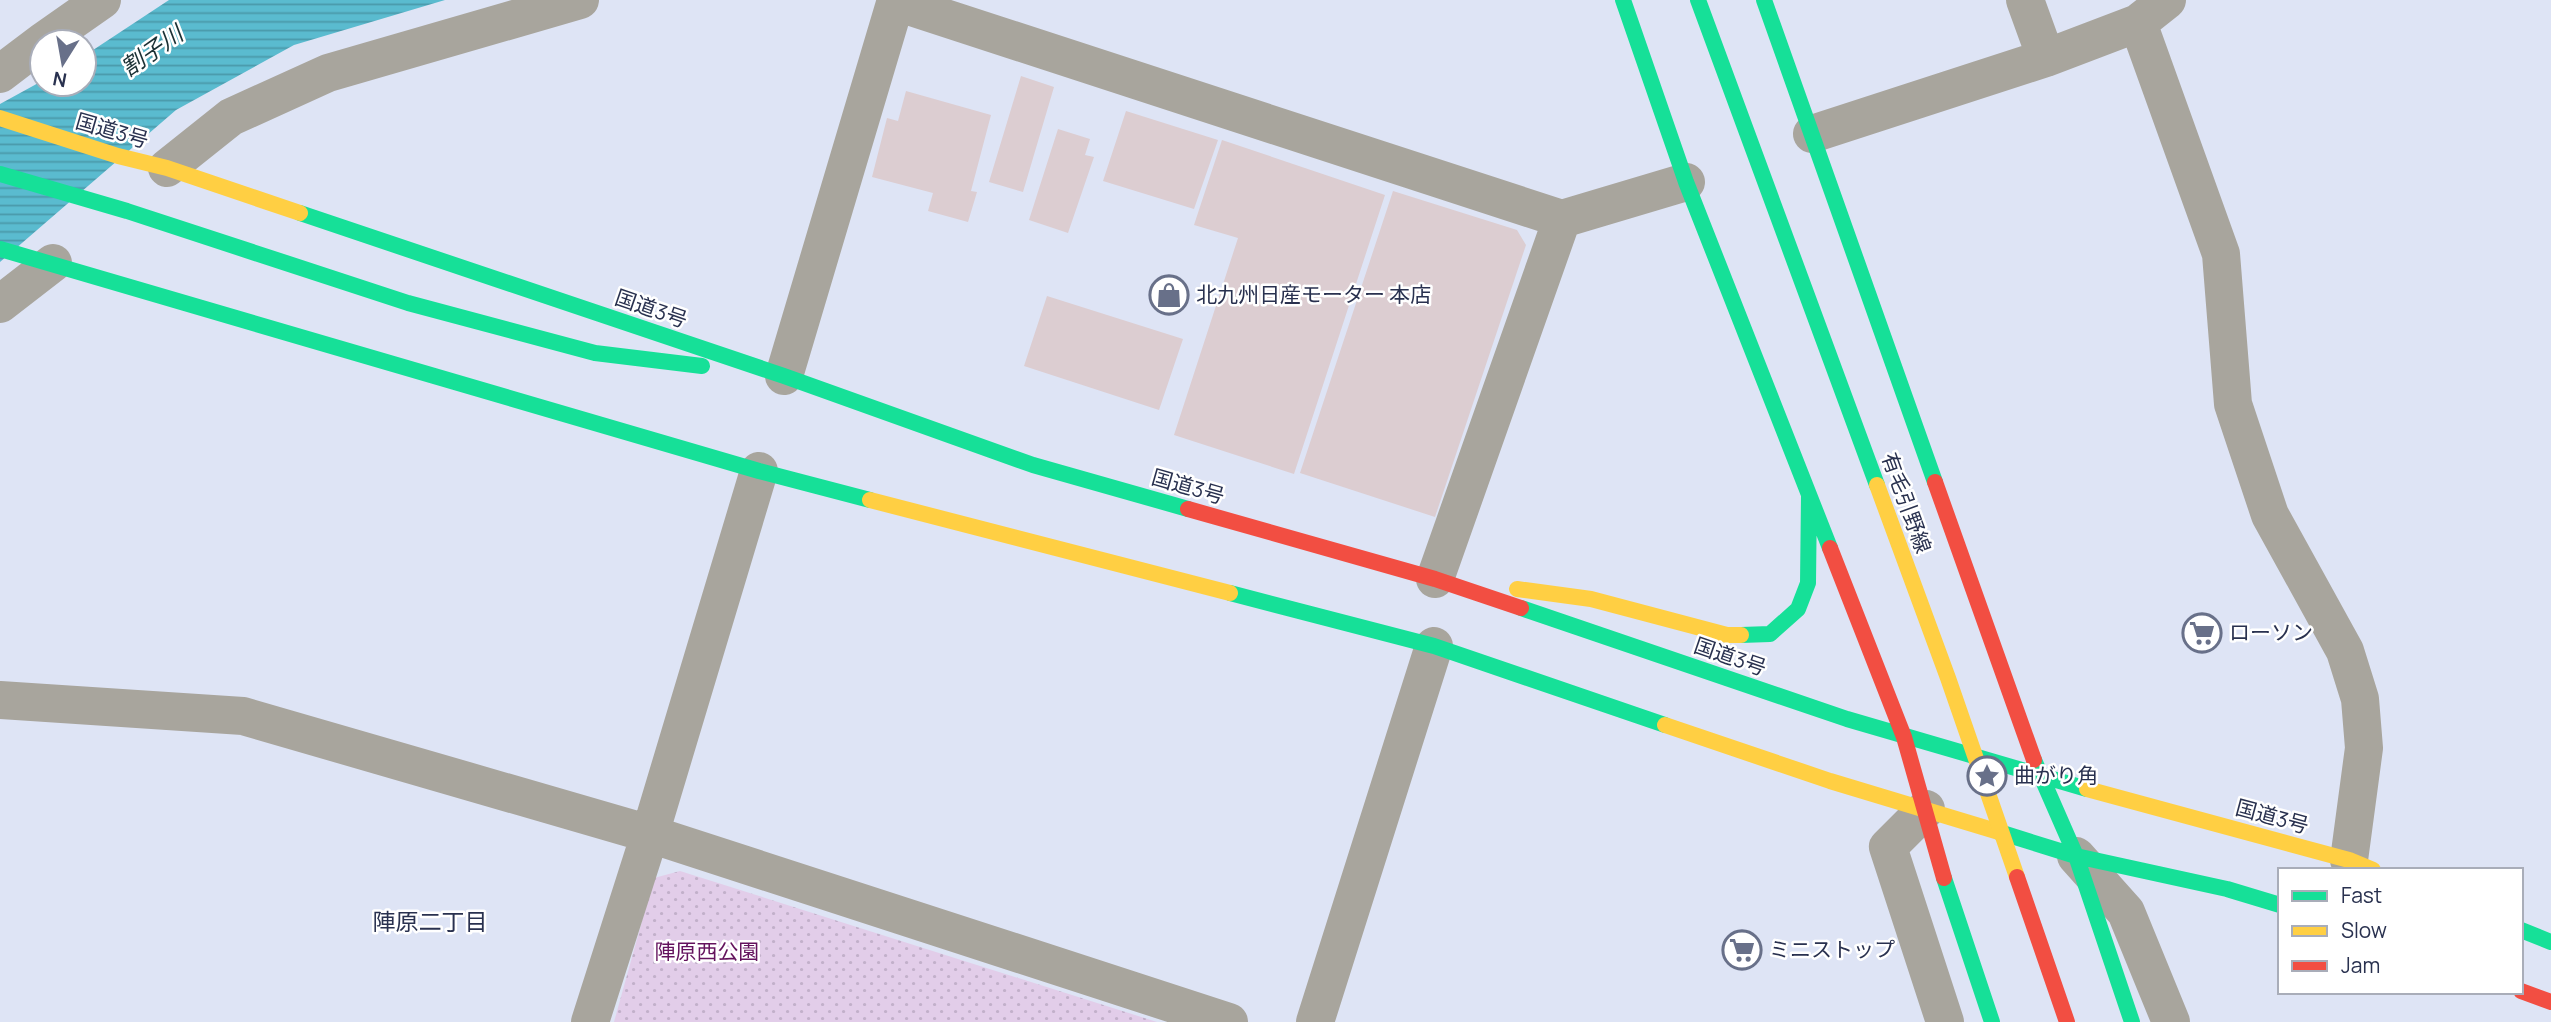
<svg xmlns="http://www.w3.org/2000/svg" width="2551" height="1022" font-family="Manrope,'Noto Sans JP',sans-serif">
	<style>
		.grass { fill: url(#grass-dots) }
		.water { fill: url(#water-rules) }
		.building { fill: #dccdd1 }
		.lines { fill: none; stroke-linecap: round; stroke-linejoin: round }
		.street { stroke: #a8a59d; stroke-width: 38 }
		.fast { stroke: #16e098; stroke-width: 16 }
		.slow { stroke: #ffcf43; stroke-width: 16 }
		.jam { stroke: #f24e42; stroke-width: 16 }
		.fast-bridge { stroke: #16e098; stroke-width: 16 }
		.slow-bridge { stroke: #ffcf43; stroke-width: 16 }
		.jam-bridge { stroke: #f24e42; stroke-width: 16 }
		.labels { text-anchor: middle; stroke-width: 5; stroke-linejoin: round; paint-order: stroke }
		.street-label { font-size: 21px; fill: #29314f; stroke: #fff }
		.poi-label { font-size: 21px; fill: #29314f; stroke: #fff; text-anchor: start }
		.park-label { font-size: 21px; fill: #63125d; stroke: #fff }
		.water-label { font-size: 23px; font-style: italic; fill: #1a3034; stroke: #fff }
		.neighbourhood-label { font-size: 23px; fill: #29314f; stroke: #fff }
	</style>
	<defs>
		<pattern id="grass-dots" width="8" height="8" patternUnits="userSpaceOnUse" patternTransform="scale(1.75)"><rect width="8" height="8" fill="#e2cde9"/><path d="M2 2h.1M6 6h.1" fill="none" stroke="#c2b0ca" stroke-width="1.8" stroke-linecap="round"/></pattern>
		<pattern id="water-rules" width="6" height="5" patternUnits="userSpaceOnUse" patternTransform="scale(1.75)"><rect width="6" height="5" fill="#5abbcf"/><path d="M0 2.5h6" fill="none" stroke="#4a99aa"/></pattern>
	</defs>
	<rect width="100%" height="100%" fill="#dee4f5"/>
	<path class="grass" d="M680 871 1157 1022H614L654 878Z"/>
	<path class="water" d="M169 0H445L294 45 176 110 0 262V104L42 81V84H84V56Z"/>
	<path class="building" d="M1021 76 1054 87 1023 192 989 182Z
		M906 91 991 115 971 191 977 192 968 222 928 211 933 193 872 177 887 118 898 121Z
		M1126 111 1218 140 1194 209 1103 181Z
		M1058 129 1090 139 1085 155 1094 157 1068 233 1029 220Z
		M1222 140 1385 195 1294 474 1174 435 1238 238 1194 225Z
		M1393 191 1517 230 1526 245 1435 517 1300 473Z
		M1047 296 1183 339 1159 410 1024 366Z"/>
	<g class="lines">
		<path class="street" d="M2025 0 2046 58
			M896 2 1562 219 1686 182
			M2138 23 2221 254 2233 404 2270 515 2345 651 2360 699 2364 748 2349 860
			M42 42 102 0
			M0 74 42 42
			M1812 134 2046 58 2138 23 2167 0
			M167 168 231 117 328 73 580 0
			M0 304 53 263
			M784 376 896 0
			M1435 579 1562 219
			M0 700 243 716 650 834 1229 1022
			M1926 809 1888 847 1945 1022
			M2076 856 2126 912 2171 1022
			M590 1022 650 834 759 471
			M1315 1022 1434 646"/>
		<path class="fast" d="M1623 0 1686 182 1830 548
			M1764 0 1935 482
			M0 174 127 211 408 303 595 353 702 366
			M300 213 784 376 1033 465 1188 509
			M0 249 759 471 870 500
			M1230 593 1434 646 1665 725
			M1521 608 1847 719 2087 789
			M1741 635 1770 634 1798 609 1808 583 1809 496
			M2034 760 2076 856 2132 1022
			M1999 832 2076 856 2227 889 2280 905
			M1944 878 1992 1022
			M2521 930 2551 942"/>
		<path class="slow" d="M0 118 118 156 167 168 300 213
			M870 500 1230 593
			M1517 589 1591 599 1727 635H1741
			M1665 725 1830 781 1999 832
			M2087 789 2349 860 2373 870"/>
		<path class="jam" d="M1935 482 2034 760
			M1188 509 1435 579 1521 608
			M1830 548 1904 737 1944 878
			M2521 991 2551 1002"/>
		<path class="fast-bridge" d="M1698 0 1877 485"/>
		<path class="slow-bridge" d="M1877 485 1948 678 2017 877"/>
		<path class="jam-bridge" d="M2017 877 2067 1022"/>
	</g>
	<defs>
		<g id="shop-ring" transform="scale(2.0125)"><circle r="9.5" fill="#fff" stroke="#687089" stroke-width="1.5"/><path d="M-5-2.5h2.3a2.7 3.5 0 0 1 5.4 0H5L5.5 6h-11ZM-1.5-2.5h3a1.5 2.3 0 0 0-3 0Z" fill="#687089"/></g>
		<g id="supermarket-ring" transform="scale(2.0125)"><circle r="9.5" fill="#fff" stroke="#687089" stroke-width="1.5"/><path d="M-6-5.5h2.5l.6 2H6L4.5 2H-2.5L-4.4-4H-6ZM-1.5 3.2a1.3 1.3 0 1 0 .1 0ZM3 3.2a1.3 1.3 0 1 0 .1 0Z" fill="#687089"/></g>
		<g id="sight-ring" transform="scale(2.0125)"><circle r="9.5" fill="#fff" stroke="#687089" stroke-width="1.5"/><path d="M0-6L1.8-2.2L6-1.7L2.9 1.2L3.7 5.4L0 3.3L-3.7 5.4L-2.9 1.2L-6-1.7L-1.8-2.2Z" fill="#687089"/></g>
	</defs>
	<g fill-rule="evenodd">
		<use href="#shop-ring" x="1169" y="295"/>
		<use href="#supermarket-ring" x="2202" y="633"/>
		<use href="#sight-ring" x="1987" y="776"/>
		<use href="#supermarket-ring" x="1742" y="950"/>
	</g>
	<g class="labels">
		<g class="street-label">
			<text transform="translate(112 131) rotate(16)" y="7">国道3号</text>
			<text transform="translate(651 309) rotate(19)" y="7">国道3号</text>
			<text transform="translate(1188 487) rotate(16)" y="7">国道3号</text>
			<text transform="translate(1906 503) rotate(70)" y="7">有毛引野線</text>
			<text transform="translate(1730 657) rotate(19)" y="7">国道3号</text>
			<text transform="translate(2272 817) rotate(15)" y="7">国道3号</text>
		</g>
		<g class="poi-label">
			<text x="1196" y="302">北九州日産モーター 本店</text>
			<text x="2229" y="640">ローソン</text>
			<text x="2014" y="783">曲がり角</text>
			<text x="1769" y="957">ミニストップ</text>
		</g>
		<g class="park-label">
			<text x="707" y="959">陣原西公園</text>
		</g>
		<g class="water-label">
			<text transform="translate(152 51) rotate(-35)" y="8">割子川</text>
		</g>
		<g class="neighbourhood-label">
			<text x="430" y="930">陣原二丁目</text>
		</g>
	</g>
	<rect x="2278" y="868" width="245" height="126" fill="#ffffff" stroke="#a9adb9" stroke-width="2"/>
	<rect x="2292" y="891" width="35" height="10" fill="#16e098" stroke="#a9adb9" stroke-width="2"/>
	<text x="2341" y="903" font-size="21" fill="#29314f">Fast</text>
	<rect x="2292" y="926" width="35" height="10" fill="#ffcf43" stroke="#a9adb9" stroke-width="2"/>
	<text x="2341" y="938" font-size="21" fill="#29314f">Slow</text>
	<rect x="2292" y="961" width="35" height="10" fill="#f24e42" stroke="#a9adb9" stroke-width="2"/>
	<text x="2341" y="973" font-size="21" fill="#29314f">Jam</text>
	<g transform="translate(63 63) rotate(191)"><circle r="33" fill="#ffffff" stroke="#a9adb9" stroke-width="2"/>
	<path d="M0-5L12 26L0 18L-12 26Z" fill="#687089"/>
	<text y="-10" font-size="19" font-weight="bold" text-anchor="middle" fill="#29314f">N</text>
	</g>
</svg>
